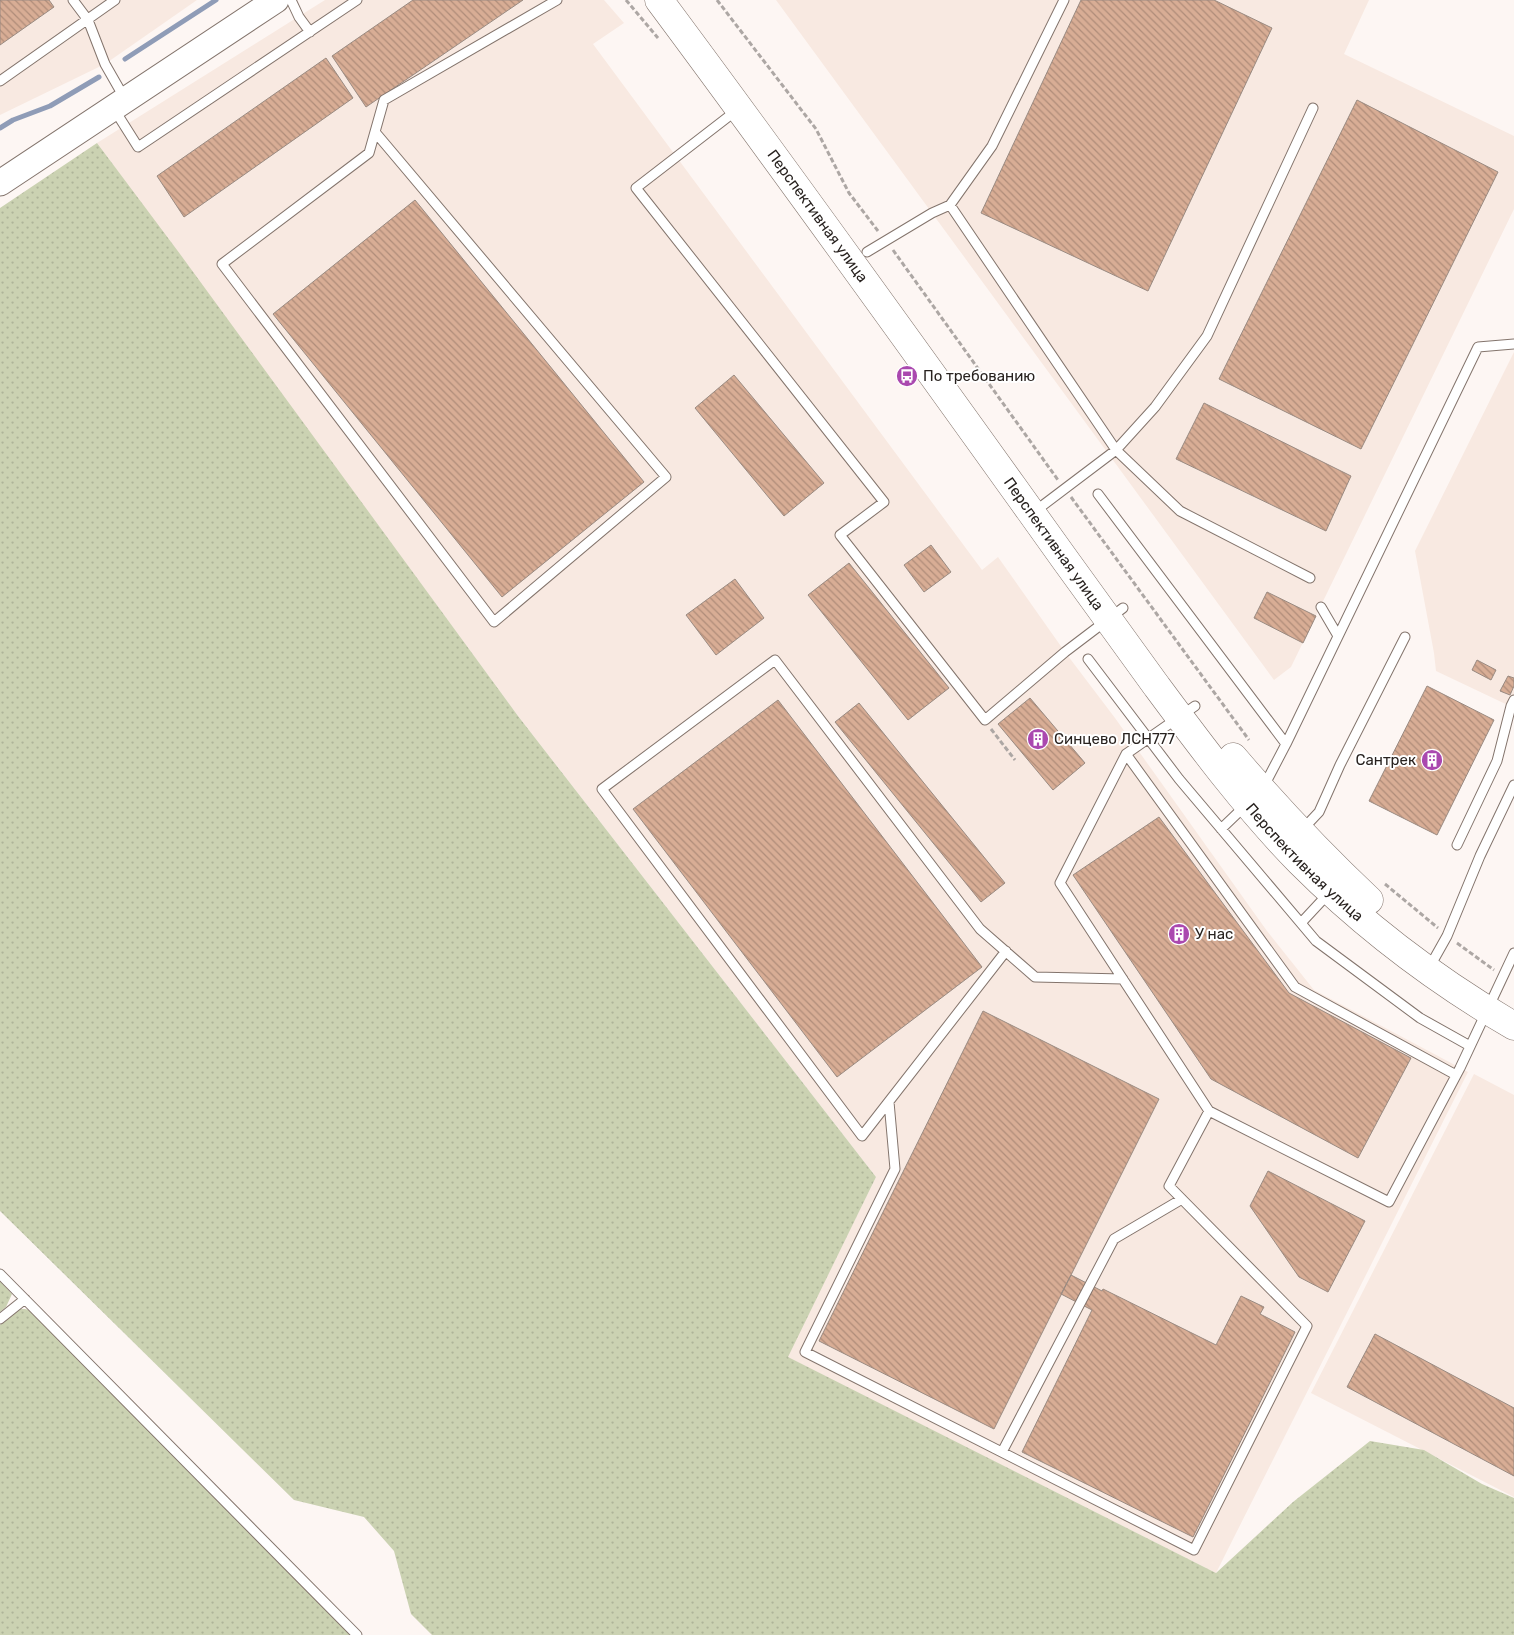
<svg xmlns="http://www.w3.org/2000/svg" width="1514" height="1635" font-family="Rubik,sans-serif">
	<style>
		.built { fill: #f8e9e1 }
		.green { fill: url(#green-dots) }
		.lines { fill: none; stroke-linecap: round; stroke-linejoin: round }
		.stream { stroke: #8f9cb7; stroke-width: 5 }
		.building { fill: url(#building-back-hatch); stroke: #998a81 }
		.lane-casing { stroke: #83746c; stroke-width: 11 }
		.secondary-casing { stroke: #83746c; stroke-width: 27 }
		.primary-casing { stroke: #83746c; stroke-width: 29 }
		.path { stroke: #ada7a4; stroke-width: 3; stroke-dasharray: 5 2.5; stroke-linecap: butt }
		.lane { stroke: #fff; stroke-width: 9 }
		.secondary { stroke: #fff; stroke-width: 25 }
		.primary { stroke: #fff; stroke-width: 28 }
		.labels { text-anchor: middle; stroke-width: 4; stroke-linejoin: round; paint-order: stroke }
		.street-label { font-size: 15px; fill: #28221f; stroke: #fff }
		.poi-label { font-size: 15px; fill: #28221f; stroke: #fff; text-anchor: start }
	</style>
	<defs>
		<pattern id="green-dots" width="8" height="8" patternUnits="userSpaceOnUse" patternTransform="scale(1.25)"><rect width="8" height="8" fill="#cbd2b2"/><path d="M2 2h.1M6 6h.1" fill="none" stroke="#aeb499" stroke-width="1.8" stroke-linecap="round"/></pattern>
		<pattern id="building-back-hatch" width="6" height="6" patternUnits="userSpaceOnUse" patternTransform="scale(1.25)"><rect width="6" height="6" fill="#d8ad95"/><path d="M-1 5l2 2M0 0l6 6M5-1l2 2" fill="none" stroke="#af8c79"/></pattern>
	</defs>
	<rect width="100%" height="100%" fill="#fdf6f3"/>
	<path class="built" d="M0 0H197L105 64 0 115Z
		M325 0H604L624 23 593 44 982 570 998 557 1065 652 1115 718 1267 931 1314 990 1468 1072 1216 1573 787 1357 876 1177 518 716 97 143Z
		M776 0H1369L1344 54 1514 136V209L1291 667 1274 680Z
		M1514 352V708L1436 671 1434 653 1415 551Z
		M1474 1074 1514 1095V1497L1311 1393Z"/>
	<path class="green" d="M97 143 180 254 518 716 876 1177 788 1357 1216 1573 1293 1502 1370 1441 1424 1450 1482 1484 1514 1498V1635H432L411 1614 394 1551 364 1517 294 1500 0 1211V208Z
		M0 1281 12 1294 6 1307 0 1312Z
		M20 1309H25L33 1311 354 1635H0V1325Z"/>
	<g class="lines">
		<path class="stream" d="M125 59 216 0
			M0 128 13 120 50 106 99 77"/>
	</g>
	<path class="building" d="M0 0H49L54 7 0 45Z
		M413 0H523L366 107 332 56Z
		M1081 0H1214L1272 28 1148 291 981 213Z
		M326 58 353 98 184 217 157 176Z
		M1357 100 1498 172 1361 449 1219 379Z
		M415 200 644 482 502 597 273 314Z
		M734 375 824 483 784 516 695 408Z
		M1204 403 1351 476 1326 531 1176 459Z
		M931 545 951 572 924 592 904 565Z
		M849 563 949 688 908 720 808 595Z
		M735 579 764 618 716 655 686 615Z
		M1267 592 1316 616 1303 643 1254 618Z
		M1477 660 1496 670 1491 680 1472 670Z
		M1508 676 1514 678V686L1510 695 1500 691Z
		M1427 686 1494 720 1437 835 1369 801Z
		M1030 698 1085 763 1053 790 998 724Z
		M778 700 982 967 837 1077 633 809Z
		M859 703 1005 883 981 902 835 722Z
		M1159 817 1289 993 1411 1058 1358 1158 1211 1079 1073 875Z
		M983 1011 1159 1099 994 1429 819 1341Z
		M1268 1171 1365 1221 1328 1292 1299 1277 1250 1206Z
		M1071 1275 1102 1291 1103 1289 1216 1345 1241 1296 1264 1307 1260 1314 1295 1332 1193 1537 1022 1452 1092 1310 1061 1294Z
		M1375 1334 1514 1408V1476L1347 1387Z"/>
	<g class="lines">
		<g class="lane-casing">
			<path id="lane" d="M73 0 88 20 105 64 125 99
				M291 0 299 17 310 32
				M0 81 115 0
				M114 109 138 147 357 0
				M737 110 636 188 884 502 840 535 985 720 1065 652 1123 608
				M375 132 666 477 494 622 222 264 369 153 384 100 557 0
				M950 205 1116 450 1180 511 1310 578
				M867 252 932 213 950 205 992 146 1064 0
				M1098 494 1286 744 1264 786
				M1034 512 1116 450 1155 407 1207 336 1313 108
				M1321 607 1338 636
				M1088 659 1179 779 1316 941 1420 1018 1470 1046
				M1286 744 1478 347 1514 344
				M1126 754 1195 706
				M1221 829 1245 806
				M1302 830 1319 812 1340 765 1405 637
				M1457 845 1497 761 1511 706 1514 700
				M1301 923 1328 894
				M1006 951 862 1136 602 789 775 660 980 929 1035 977 1123 979
				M1429 968 1447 936 1480 856 1514 785
				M1456 1075 1295 987 1126 754 1060 883 1209 1111 1389 1202 1460 1068 1514 953
				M889 1102 895 1169 805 1352 1194 1550 1307 1326 1169 1186 1209 1111
				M0 1274 357 1635
				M0 1319 25 1299
				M1002 1452 1114 1239 1182 1199"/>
		</g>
		<g class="secondary-casing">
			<path id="secondary" d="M0 183 276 0"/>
		</g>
		<g class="primary-casing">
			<g id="primary">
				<path id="s1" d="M659 0C779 161 896 324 1013 487 1060 553 1107 618 1155 684 1201 746 1246 807 1300 862 1365 927 1435 980 1514 1026"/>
				<path d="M1233 757C1276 807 1321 855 1369 900"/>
			</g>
		</g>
		<path class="path" d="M626 0 658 38
			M717 0 816 129 849 193 878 231
			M893 250 1058 480
			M1071 497 1249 740
			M991 729 1015 760
			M1385 884 1438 928
			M1457 943 1494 970"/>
		<use href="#lane" class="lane"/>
		<use href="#secondary" class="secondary"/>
		<use href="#primary" class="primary"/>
	</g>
	<defs>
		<g id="bus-disc" transform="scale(1.125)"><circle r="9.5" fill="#aa48af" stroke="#fff"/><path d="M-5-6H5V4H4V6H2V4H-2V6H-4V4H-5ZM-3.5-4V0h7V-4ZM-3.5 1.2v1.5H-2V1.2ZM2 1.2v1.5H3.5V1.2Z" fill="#fff"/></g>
		<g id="building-disc" transform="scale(1.125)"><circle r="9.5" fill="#aa48af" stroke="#fff"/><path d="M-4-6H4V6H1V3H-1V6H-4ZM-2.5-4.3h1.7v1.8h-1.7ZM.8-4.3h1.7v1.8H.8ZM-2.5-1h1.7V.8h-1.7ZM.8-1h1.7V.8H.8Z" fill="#fff"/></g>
	</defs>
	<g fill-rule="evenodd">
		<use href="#bus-disc" x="907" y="376"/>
		<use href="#building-disc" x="1038" y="739"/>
		<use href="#building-disc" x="1432" y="760"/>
		<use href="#building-disc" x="1179" y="934"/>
	</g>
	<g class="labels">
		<g class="street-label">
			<text dy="5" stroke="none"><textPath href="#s1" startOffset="268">Перспективная улица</textPath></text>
			<text dy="5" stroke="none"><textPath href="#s1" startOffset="672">Перспективная улица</textPath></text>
			<text dy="5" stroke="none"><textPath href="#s1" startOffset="1078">Перспективная улица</textPath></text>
		</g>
		<g class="poi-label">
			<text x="923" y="381">По требованию</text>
			<text x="1054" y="744">Синцево ЛСН777</text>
			<text x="1416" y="765" text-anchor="end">Сантрек</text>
			<text x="1195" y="939">У нас</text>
		</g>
	</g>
</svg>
